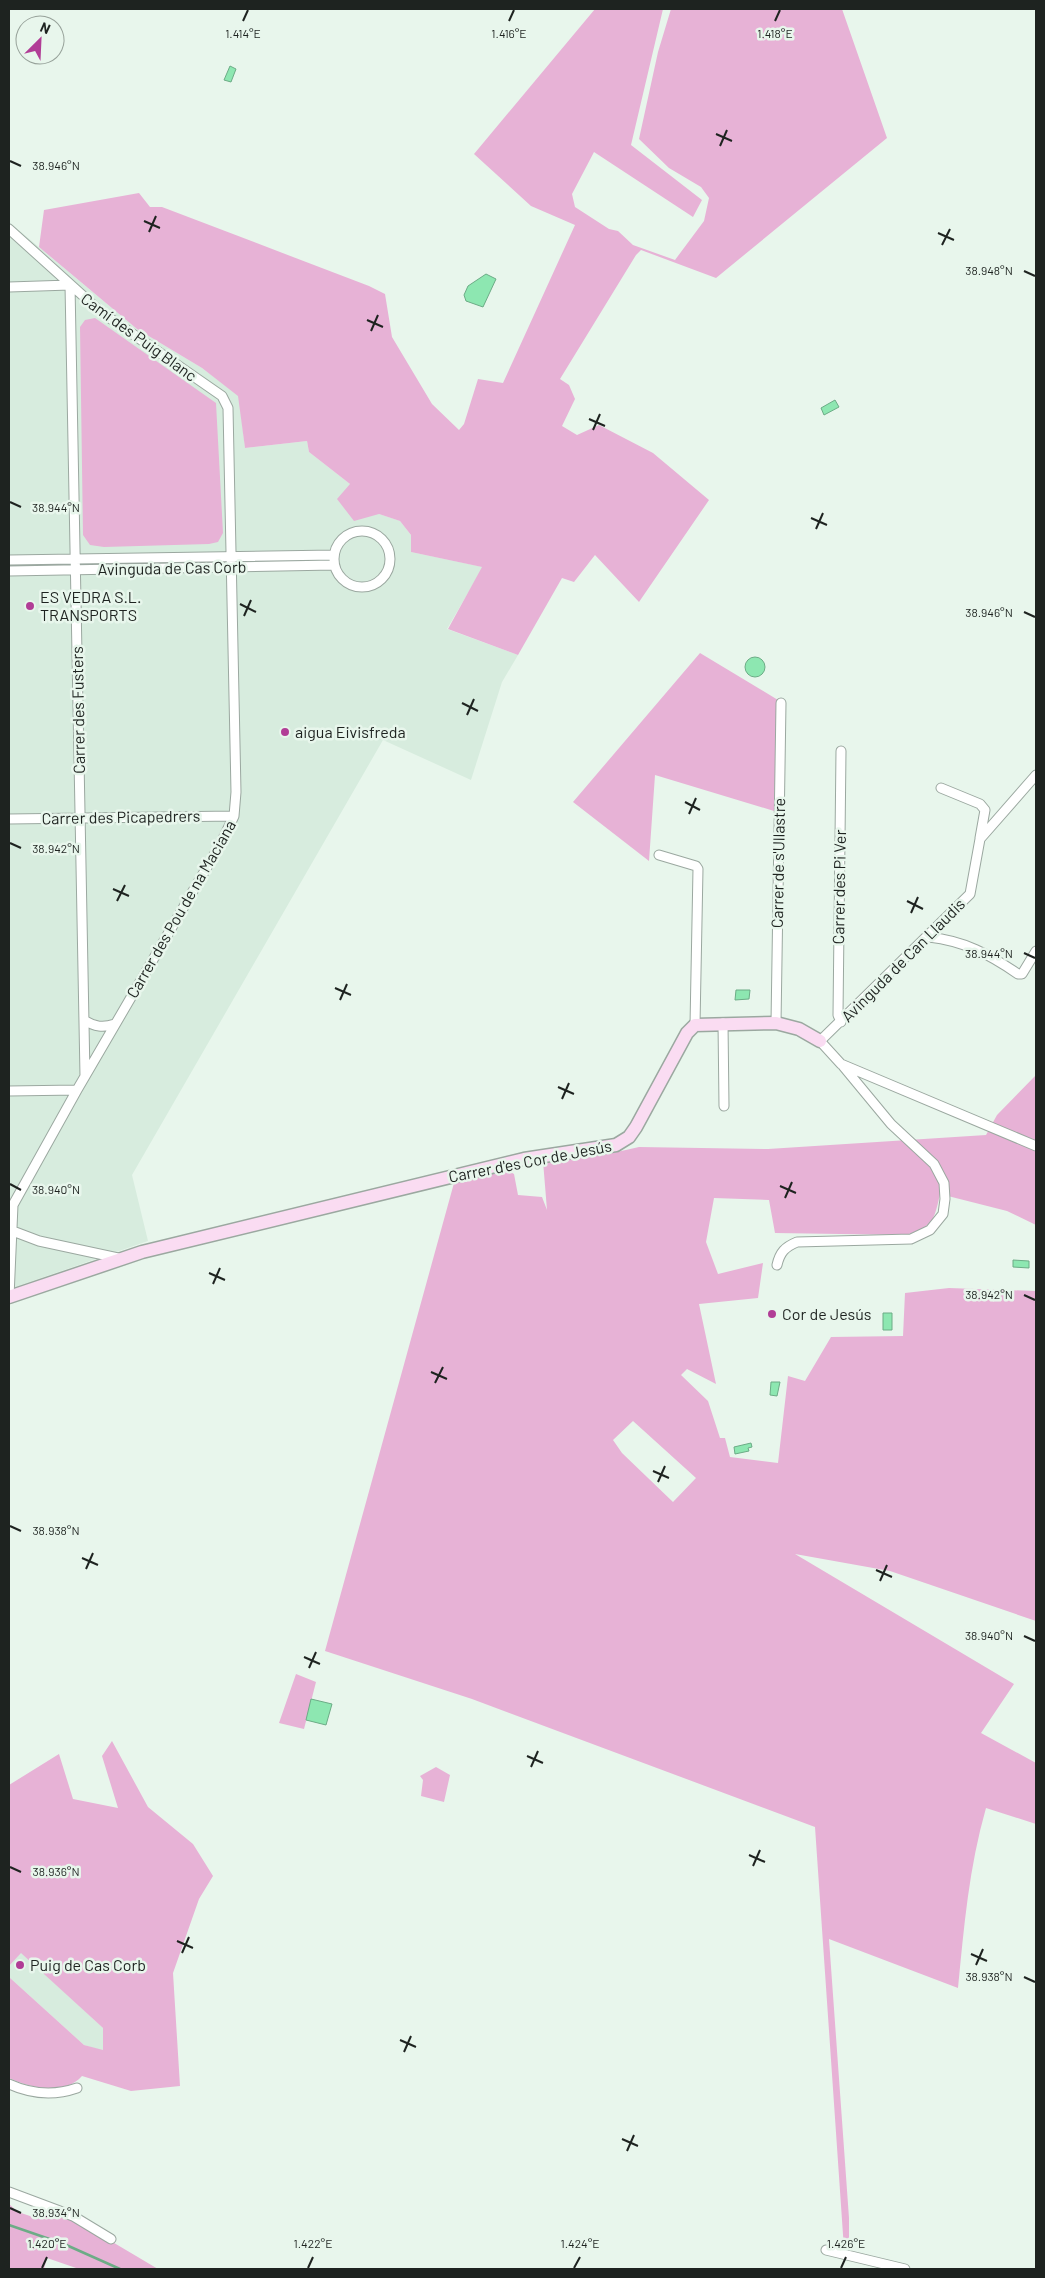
<svg xmlns="http://www.w3.org/2000/svg" width="1045" height="2278" font-family="Barlow,sans-serif">
	<style>
		.built { fill: #d7ecde }
		.green { fill: #e7b2d6; fill-rule: evenodd }
		.water { fill: #8de7b1; stroke: #6cac86 }
		.lines { fill: none; stroke-linecap: round; stroke-linejoin: round }
		.stream { stroke: #6cac86; stroke-width: 2.5 }
		.street-casing { stroke: #9ba8a0; stroke-width: 11 }
		.secondary-casing { stroke: #9ba8a0; stroke-width: 15 }
		.street { stroke: #fff; stroke-width: 9 }
		.secondary { stroke: #fadcf2; stroke-width: 12 }
		.ticks { fill: none; stroke: #1e2320; stroke-width: 2 }
		.poi-dot { fill: #b13d96; stroke: #e8f6ec; stroke-width: 2 }
		.labels { text-anchor: middle; stroke-width: 5; stroke-linejoin: round; paint-order: stroke }
		.street-label { font-size: 16px; fill: #1e2320; stroke: #e8f6ec }
		.poi-label { font-size: 16px; fill: #1e2320; stroke: #e8f6ec; text-anchor: start }
		.ticks-label { font-size: 12px; text-anchor: middle; fill: #1e2320; stroke: #e8f6ec; stroke-width: 5; stroke-linejoin: round; paint-order: stroke }
	</style>
	<rect width="100%" height="100%" fill="#e8f6ec"/>
	<path class="built" d="M9 222 137 329 202 368 239 396 245 448 307 441 309 452 350 484 379 514 400 521 411 535V552L483 567 447 629 518 655 502 682 471 780 383 740 132 1175 148 1241 9 1289Z
		M21 1952 103 2028V2051L84 2045 9 1977V1966Z"/>
	<path class="green" d="M595 9H663L631 145 702 200 693 217 594 152 572 194 575 207 609 229 618 231 633 245 675 260 704 221 709 198 701 187 669 168 639 139 658 52 671 9H842L887 138 716 278 641 250 636 255 560 379 569 385 575 399 562 426 577 435 599 425 653 453 709 500 639 602 595 555 574 582 562 578 518 655 448 629 482 567 411 552V535L400 521 379 514 354 521 337 499 350 484 309 452 307 441 245 448 238 396 202 368 137 329 39 247 44 210 139 193 150 207H162L369 286 385 294 392 337 432 404 459 430 464 424 478 379 503 383 575 225 531 206 474 154Z
		M95 318 216 403 223 533 218 542 209 544 104 547 90 545 83 535 80 327 85 320Z
		M700 653 778 700 774 811 655 775 649 861 573 802Z
		M1036 1075V1225L1007 1211 940 1194C934 1221 933 1226 906 1235L775 1233 769 1200 714 1198 706 1242 718 1274 763 1263 758 1298 699 1304 716 1384 687 1369 681 1375 708 1401 720 1438H725L730 1457 778 1463 788 1376 805 1381 831 1337 903 1336 905 1293 949 1288 1036 1291V1621L890 1571 795 1554 1014 1684 981 1733 1036 1763V1824L986 1808C969 1867 964 1927 958 1988L829 1939 849 2218V2251L844 2249 815 1827 472 1699 325 1651 454 1183 505 1169 514 1174 518 1195 542 1197 547 1210 543 1161 617 1152 639 1147 768 1149 986 1135 997 1115ZM633 1421 696 1478 673 1502 622 1453 613 1440Z
		M296 1674 316 1682 304 1729 279 1723Z
		M112 1741 148 1807 193 1844 213 1876 199 1899 173 1973 180 2086 131 2091 82 2076C64 2096 31 2088 9 2078V1977L84 2045 103 2050V2028L21 1953 9 1966V1785L59 1754 73 1799 118 1808 102 1756Z
		M436 1767 450 1775 444 1802 421 1796 423 1780 420 1776Z
		M9 2204 18 2212 36 2218 43 2209 72 2218 158 2269H79L47 2258 44 2269H9Z"/>
	<path class="water" d="M230 66 236 69 231 82 224 80Z
		M486 274 496 279 483 307 466 301 464 295 468 286Z
		M835 400 839 407 824 415 821 408Z
		M745 667a10 10 0 1 1 20 0a10 10 0 1 1-20 0Z
		M736 990H750L749 999 735 1000Z
		M1013 1260 1029 1261V1268L1013 1267Z
		M883 1313H892V1330H883Z
		M771 1382H780L777 1396 770 1395Z
		M751 1443 752 1447 748 1448 749 1451 735 1454 734 1447Z
		M311 1699 332 1704 326 1725 306 1720Z"/>
	<g class="lines">
		<path class="stream" d="M9 2225 64 2244 120 2269"/>
		<g class="street-casing">
			<path id="street" d="M9 229 101 312 222 396 228 408 236 792 234 816 221 843 77 1090 13 1205 9 1297
				M9 287 70 285 85 1076
				M334 559a28 28 0 1 1 56 0a28 28 0 1 1-56 0Z
				M9 560 334 555
				M9 571 334 565
				M841 751 838 1015 841 1022
				M1036 775 980 839 970 894 820 1041 841 1064 1036 1146
				M941 788 980 804 985 810 980 838
				M9 819 234 816
				M659 855 696 866 698 869 695 1025
				M929 937C964 941 989 954 1018 974H1022L1036 951
				M84 1020C95 1027 103 1028 115 1024
				M723 1023 724 1106
				M776 1023 781 703
				M9 1091 77 1090
				M10 1230 39 1241 118 1258
				M777 1265C780 1252 785 1247 797 1242L911 1239 930 1230 943 1214 945 1199 944 1183 934 1164 891 1124 843 1066
				M9 2084C31 2094 54 2096 77 2088
				M9 2192 73 2216 111 2239
				M826 2250 905 2269"/>
		</g>
		<g class="secondary-casing">
			<path id="secondary" d="M9 1297 142 1252 524 1159 616 1145 629 1137 636 1127 687 1033 695 1025 776 1023 799 1029 820 1041"/>
		</g>
		<use href="#street" class="street"/>
		<use href="#secondary" class="secondary"/>
	</g>
	<path class="ticks" d="M243 21 248 10M509 21 514 10M775 21 780 10M716 134 732 141M720 146 727 130M10 161 21 166M144 221 160 228M149 232 156 216M938 233 954 240M942 245 950 229M1024 271 1035 276M367 320 383 327M371 331 378 315M589 419 605 426M593 430 600 414M10 502 21 507M811 518 827 525M816 529 823 513M240 604 256 612M1024 612 1035 617M244 616 251 600M462 703 478 711M467 715 474 699M685 802 700 810M689 814 696 798M10 843 21 848M113 889 129 896M117 901 125 885M907 901 923 909M911 913 918 897M1024 953 1035 958M335 988 351 995M340 1000 347 984M558 1087 574 1094M562 1099 569 1083M10 1184 21 1190M780 1186 796 1193M785 1198 792 1182M209 1273 225 1280M213 1284 220 1268M1024 1295 1035 1300M431 1372 447 1379M435 1383 443 1367M653 1471 669 1478M658 1482 665 1466M10 1526 21 1531M82 1558 98 1565M86 1569 93 1553M876 1570 892 1577M880 1581 887 1565M1024 1636 1035 1641M304 1657 320 1664M309 1668 316 1652M527 1756 543 1763M531 1767 538 1751M749 1855 765 1862M753 1866 760 1850M10 1867 21 1872M177 1941 193 1948M182 1953 189 1937M971 1954 987 1961M976 1965 983 1949M1024 1977 1035 1982M400 2040 416 2047M404 2052 411 2036M622 2139 638 2146M627 2151 634 2135M10 2208 21 2213M42 2268 47 2257M308 2268 313 2257M574 2268 580 2257M841 2268 846 2257"/>
	<g class="poi-dot">
		<circle cx="30" cy="606" r="5"/>
		<circle cx="285" cy="732" r="5"/>
		<circle cx="772" cy="1314" r="5"/>
		<circle cx="20" cy="1965" r="5"/>
	</g>
	<g class="labels">
		<g class="street-label">
			<text transform="translate(139 337) rotate(36)" y="6">Camí des Puig Blanc</text>
			<text transform="translate(172 568) rotate(-1)" y="6">Avinguda de Cas Corb</text>
			<text transform="translate(78 710) rotate(-91)" y="6">Carrer des Fusters</text>
			<text transform="translate(121 817) rotate(-1)" y="6">Carrer des Picapedrers</text>
			<text transform="translate(778 863) rotate(-89)" y="6">Carrer de s'Ullastre</text>
			<text transform="translate(839 887) rotate(-89)" y="6">Carrer des Pi Ver</text>
			<text transform="translate(181 909) rotate(-60)" y="6">Carrer des Pou de na Maciana</text>
			<text transform="translate(903 960) rotate(-45)" y="6">Avinguda de Can Llaudis</text>
			<text transform="translate(530 1161) rotate(-11)" y="6">Carrer d'es Cor de Jesús</text>
		</g>
		<g class="poi-label">
			<text x="40" y="603">ES VEDRA S.L.<tspan x="40" dy="18">TRANSPORTS</tspan></text>
			<text x="295" y="738">aigua Eivisfreda</text>
			<text x="782" y="1320">Cor de Jesús</text>
			<text x="30" y="1971">Puig de Cas Corb</text>
		</g>
	</g>
	<g class="ticks-label">
		<text x="243" y="38">1.414°E</text>
		<text x="509" y="38">1.416°E</text>
		<text x="775" y="38">1.418°E</text>
		<text x="56" y="170">38.946°N</text>
		<text x="989" y="275">38.948°N</text>
		<text x="56" y="512">38.944°N</text>
		<text x="989" y="617">38.946°N</text>
		<text x="56" y="853">38.942°N</text>
		<text x="989" y="958">38.944°N</text>
		<text x="56" y="1194">38.940°N</text>
		<text x="989" y="1299">38.942°N</text>
		<text x="56" y="1535">38.938°N</text>
		<text x="989" y="1640">38.940°N</text>
		<text x="56" y="1876">38.936°N</text>
		<text x="989" y="1981">38.938°N</text>
		<text x="56" y="2217">38.934°N</text>
		<text x="47" y="2248">1.420°E</text>
		<text x="313" y="2248">1.422°E</text>
		<text x="580" y="2248">1.424°E</text>
		<text x="846" y="2248">1.426°E</text>
	</g>
	<rect width="1045" height="2278" fill="none" stroke="#1e2320" stroke-width="20"/>
	<g transform="translate(40 40) rotate(24)"><circle r="24" fill="#e8f6ec" stroke="#97a29a"/>
	<path d="M0-4L9 19L0 12L-9 19Z" fill="#b13d96"/>
	<text y="-8" font-size="14" font-weight="bold" text-anchor="middle" fill="#1e2320">N</text>
	</g>
</svg>
